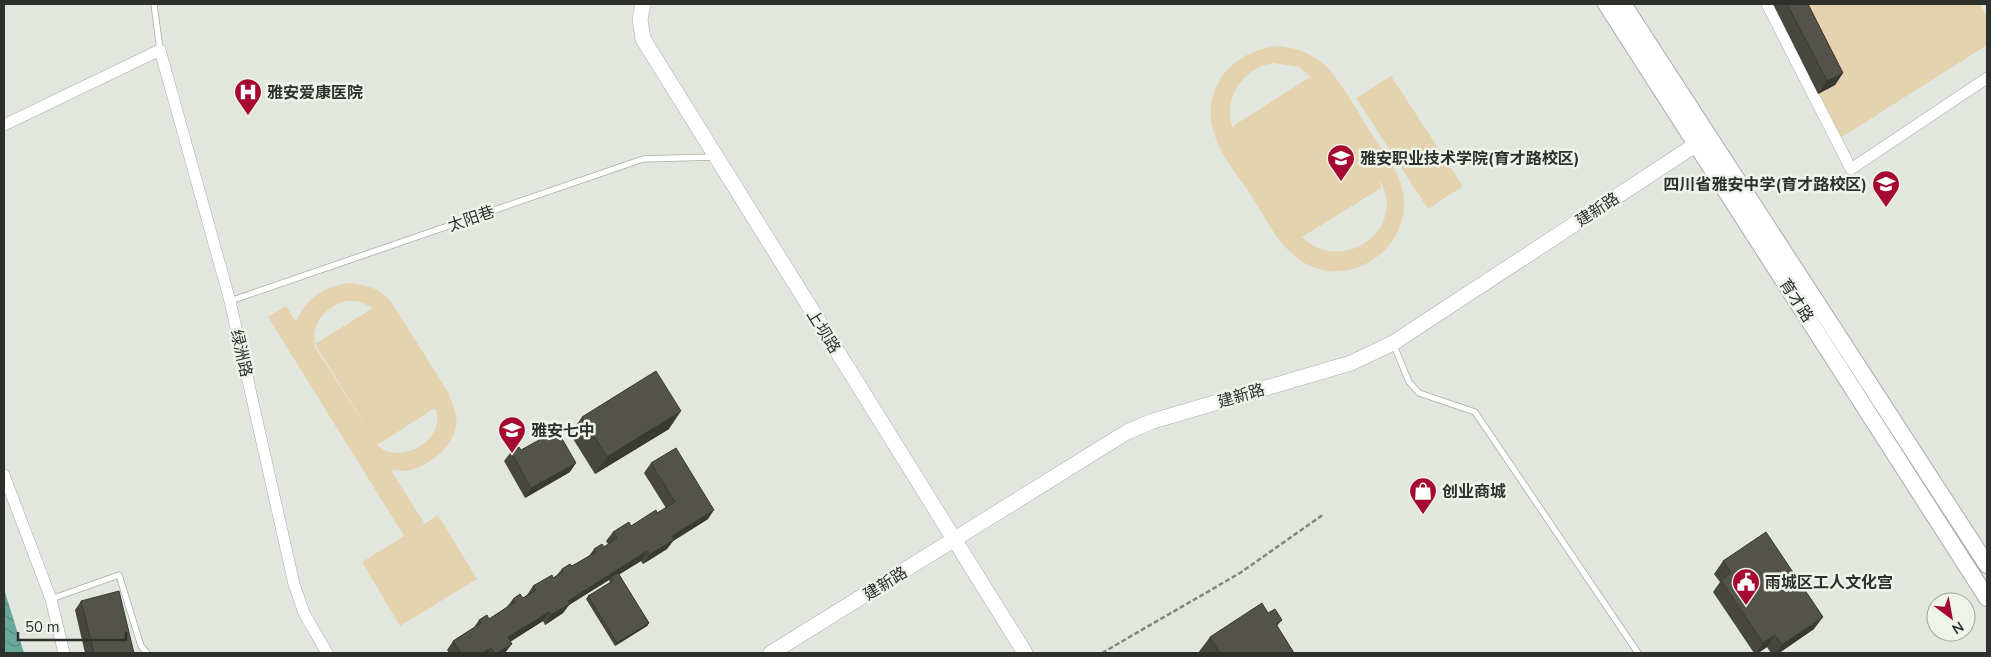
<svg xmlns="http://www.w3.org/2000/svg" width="1991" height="657" font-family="'Nunito Sans','Noto Sans SC',sans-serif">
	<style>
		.pitch { fill: #e4d3ae; fill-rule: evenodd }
		.water { fill: url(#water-waves) }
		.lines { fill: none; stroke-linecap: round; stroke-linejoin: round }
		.service-casing { stroke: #a7ada4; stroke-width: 7 }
		.minor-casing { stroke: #a7ada4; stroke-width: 12 }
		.tertiary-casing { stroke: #a7ada4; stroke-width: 16 }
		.secondary-casing { stroke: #a7ada4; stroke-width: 18 }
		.path { stroke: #82867f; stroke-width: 2.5; stroke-dasharray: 5 2.5; stroke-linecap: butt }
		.service { stroke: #fff; stroke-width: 5.5 }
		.minor { stroke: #fff; stroke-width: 11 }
		.tertiary { stroke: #fff; stroke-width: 15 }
		.secondary { stroke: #fff; stroke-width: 16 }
		.wall { fill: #474740 }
		.shaded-wall { fill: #3a3a34 }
		.building { fill: #53534b; stroke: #3a3a34 }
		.labels { text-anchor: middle; stroke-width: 5; stroke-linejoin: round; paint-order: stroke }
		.poi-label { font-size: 16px; font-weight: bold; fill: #2e302c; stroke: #eef4eb; text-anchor: start }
		.street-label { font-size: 16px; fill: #2e302c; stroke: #eef4eb }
	</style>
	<defs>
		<pattern id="water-waves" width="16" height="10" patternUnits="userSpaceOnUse" patternTransform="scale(1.25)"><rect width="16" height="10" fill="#69a99c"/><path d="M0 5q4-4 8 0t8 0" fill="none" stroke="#578a7f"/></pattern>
	</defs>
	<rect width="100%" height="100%" fill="#e1e7de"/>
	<path class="pitch" d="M1793 4H1980L1987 18V45L1842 137 1818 94 1835 85Z
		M1279 46C1298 48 1313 54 1327 67 1344 86 1356 109 1369 130 1379 146 1392 161 1399 179 1404 190 1405 203 1403 216 1394 261 1339 288 1300 260 1279 246 1267 221 1254 200 1242 181 1224 161 1216 139 1197 92 1231 50 1279 46ZM1273 63 1299 67 1316 81 1310 77 1233 126 1234 132C1221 100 1241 69 1273 63ZM1380 180C1408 229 1343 276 1302 237L1381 188Z
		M1391 76 1463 186 1428 209 1356 98Z
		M348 283C366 285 377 287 390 300L448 392C452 402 458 415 456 426 453 447 430 465 410 470 404 472 397 470 391 470L424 523 416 529 438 515 477 579 400 626 362 562 404 536 268 317 286 306 296 322C307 298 321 288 348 283ZM346 301H358L373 308 315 344 377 444 315 347C311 323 324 308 346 301ZM435 408C448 439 401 467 377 445Z"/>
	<path class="water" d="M4 589 24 653H4Z"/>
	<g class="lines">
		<g class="service-casing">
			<path id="service" d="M154 4 160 50
				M230 301 643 159 714 157
				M1393 343 1409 382 1419 393 1475 412 1638 653
				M51 599 119 575 141 646 147 653"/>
		</g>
		<g class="minor-casing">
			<path id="minor" d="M1767 4 1851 169 1987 78
				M4 125 160 50 230 301 294 584 304 613 327 653
				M4 475 51 599 64 653"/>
		</g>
		<g class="tertiary-casing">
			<path id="tertiary" d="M643 4 640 19 643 39 1025 653
				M771 653 1127 432 1153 421 1351 363 1393 343 1706 138"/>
		</g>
		<g class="secondary-casing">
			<path id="secondary" d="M1606 4 1987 598
				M1623 4 1987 565"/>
		</g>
		<path class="path" d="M1102 653 1240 573 1324 514"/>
		<use href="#service" class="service"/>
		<use href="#minor" class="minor"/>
		<use href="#tertiary" class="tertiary"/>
		<use href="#secondary" class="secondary"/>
	</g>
	<path class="wall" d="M1773 4H1808L1843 73 1835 85 1818 94Z
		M582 417 669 429 595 474 570 434Z
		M521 450 570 472 525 498 504 461 511 452Z
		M651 463 708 519 673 541 667 549 643 564 641 561 619 574 649 623 647 626 615 646 586 599 588 596 610 582 609 580 569 605 563 613 545 625 543 621 511 641 505 653H449L447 650 453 641 473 629 479 620 489 619 506 608 513 599 523 598 527 595 533 586 553 578 556 576 562 569 572 566 589 556 594 549 604 547 608 544 606 541 613 532 631 526 657 513 666 508 644 473Z
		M1723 561 1814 629 1779 653H1771L1767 647 1758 653H1754L1713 592 1720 582 1714 574Z
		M81 601 134 653H85L75 610Z
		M1268 613 1282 620 1277 626 1294 653H1198L1210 637Z"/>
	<path class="shaded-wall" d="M1843 73 1835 85 1818 94 1827 81Z
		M681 411 669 429 595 474 607 457Z
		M576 463 570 472 525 498 531 488Z
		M714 510 708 519 673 541 667 549 643 564 649 555 672 536Z
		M647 551 641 561 612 579 611 577 609 580 569 605 563 613 545 625 551 615 568 601Z
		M549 612 543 621 502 647 508 637Z
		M1823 617 1814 629 1779 653H1776L1782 645Z
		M649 623 647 626 615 646 617 643Z
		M1775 635 1767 647 1758 653H1756L1763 643Z
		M512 644 505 653H497Z
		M491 648 487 653H483Z"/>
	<path class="building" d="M1787 4H1808L1843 73 1827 81Z
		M656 371 681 411 607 457 582 417Z
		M557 430 576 463 531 488 511 452 519 447 521 450Z
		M676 448 714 510 672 536 674 540 649 555 647 551 568 601 570 604 551 615 549 612 508 637 512 644 497 653H494L491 648 483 653H461L453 641 481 623 479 620 487 615 489 619 515 602 513 599 520 594 523 598 536 590 533 586 552 575 553 578 563 572 562 569 570 564 572 566 596 552 594 549 602 544 604 547 617 538 613 532 629 522 631 526 656 510 657 513 675 502 651 463Z
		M1766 532 1823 617 1782 645 1775 635 1763 643 1721 580 1731 573 1723 561Z
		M618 573 649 623 617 643 588 596 613 581 611 577Z
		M119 591 134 653H94L81 601Z
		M1262 603 1268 613 1275 609 1282 620 1276 624 1294 653H1220L1210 637Z"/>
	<defs>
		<g id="hospital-pin" transform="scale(1.4375)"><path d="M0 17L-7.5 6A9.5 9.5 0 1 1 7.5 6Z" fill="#a50830" stroke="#eef4eb"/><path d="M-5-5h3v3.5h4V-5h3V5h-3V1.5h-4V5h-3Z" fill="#fff"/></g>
		<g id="university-pin" transform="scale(1.4375)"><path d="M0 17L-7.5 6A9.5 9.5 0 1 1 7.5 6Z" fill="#a50830" stroke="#eef4eb"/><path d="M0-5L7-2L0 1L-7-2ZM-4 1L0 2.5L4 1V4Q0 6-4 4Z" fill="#fff"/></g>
		<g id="school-pin" transform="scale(1.4375)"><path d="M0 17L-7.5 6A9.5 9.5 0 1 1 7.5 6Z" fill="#a50830" stroke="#eef4eb"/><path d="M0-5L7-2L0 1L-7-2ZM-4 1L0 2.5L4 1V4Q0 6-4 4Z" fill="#fff"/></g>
		<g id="shop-pin" transform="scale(1.4375)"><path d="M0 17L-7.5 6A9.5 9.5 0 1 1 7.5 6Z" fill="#a50830" stroke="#eef4eb"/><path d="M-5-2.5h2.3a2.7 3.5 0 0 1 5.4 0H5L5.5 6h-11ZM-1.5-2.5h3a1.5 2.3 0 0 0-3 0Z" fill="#fff"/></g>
		<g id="civic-pin" transform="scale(1.4375)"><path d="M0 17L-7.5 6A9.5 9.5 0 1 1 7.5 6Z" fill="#a50830" stroke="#eef4eb"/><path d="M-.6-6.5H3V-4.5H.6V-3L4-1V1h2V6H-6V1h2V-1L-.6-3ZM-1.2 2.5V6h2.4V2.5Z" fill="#fff"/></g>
	</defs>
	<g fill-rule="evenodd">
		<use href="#hospital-pin" x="248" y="92"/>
		<use href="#university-pin" x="1341" y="158"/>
		<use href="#school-pin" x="1886" y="184"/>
		<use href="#school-pin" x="512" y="430"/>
		<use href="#shop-pin" x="1423" y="491"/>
		<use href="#civic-pin" x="1746" y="582"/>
	</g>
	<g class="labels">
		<g class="poi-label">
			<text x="267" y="98">雅安爱康医院</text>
			<text x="1360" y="164">雅安职业技术学院(育才路校区)</text>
			<text x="1867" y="190" text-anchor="end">四川省雅安中学(育才路校区)</text>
			<text x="531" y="436">雅安七中</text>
			<text x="1442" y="497">创业商城</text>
			<text x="1765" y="588">雨城区工人文化宫</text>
		</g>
		<g class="street-label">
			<text transform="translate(1597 209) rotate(-33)" y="6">建新路</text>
			<text transform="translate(471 218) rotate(-19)" y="6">太阳巷</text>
			<text transform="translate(1797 300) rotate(57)" y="6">育才路</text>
			<text transform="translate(824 331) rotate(58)" y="6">上坝路</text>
			<text transform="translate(242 353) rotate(77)" y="6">绿洲路</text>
			<text transform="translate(1241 395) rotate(-16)" y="6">建新路</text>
			<text transform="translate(885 583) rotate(-32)" y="6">建新路</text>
		</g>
	</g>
	<rect width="1991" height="657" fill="none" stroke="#2e302c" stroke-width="10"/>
	<g transform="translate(1951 617) rotate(148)"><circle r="24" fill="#eef4eb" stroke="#a1a69f"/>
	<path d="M0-4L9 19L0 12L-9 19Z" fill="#a50830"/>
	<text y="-8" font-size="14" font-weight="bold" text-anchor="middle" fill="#2e302c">N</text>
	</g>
	<path d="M18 632v8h108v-8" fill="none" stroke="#2e302c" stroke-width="2.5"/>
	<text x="25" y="632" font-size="15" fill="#2e302c" stroke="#eef4eb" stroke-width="4" paint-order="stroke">50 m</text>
</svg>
